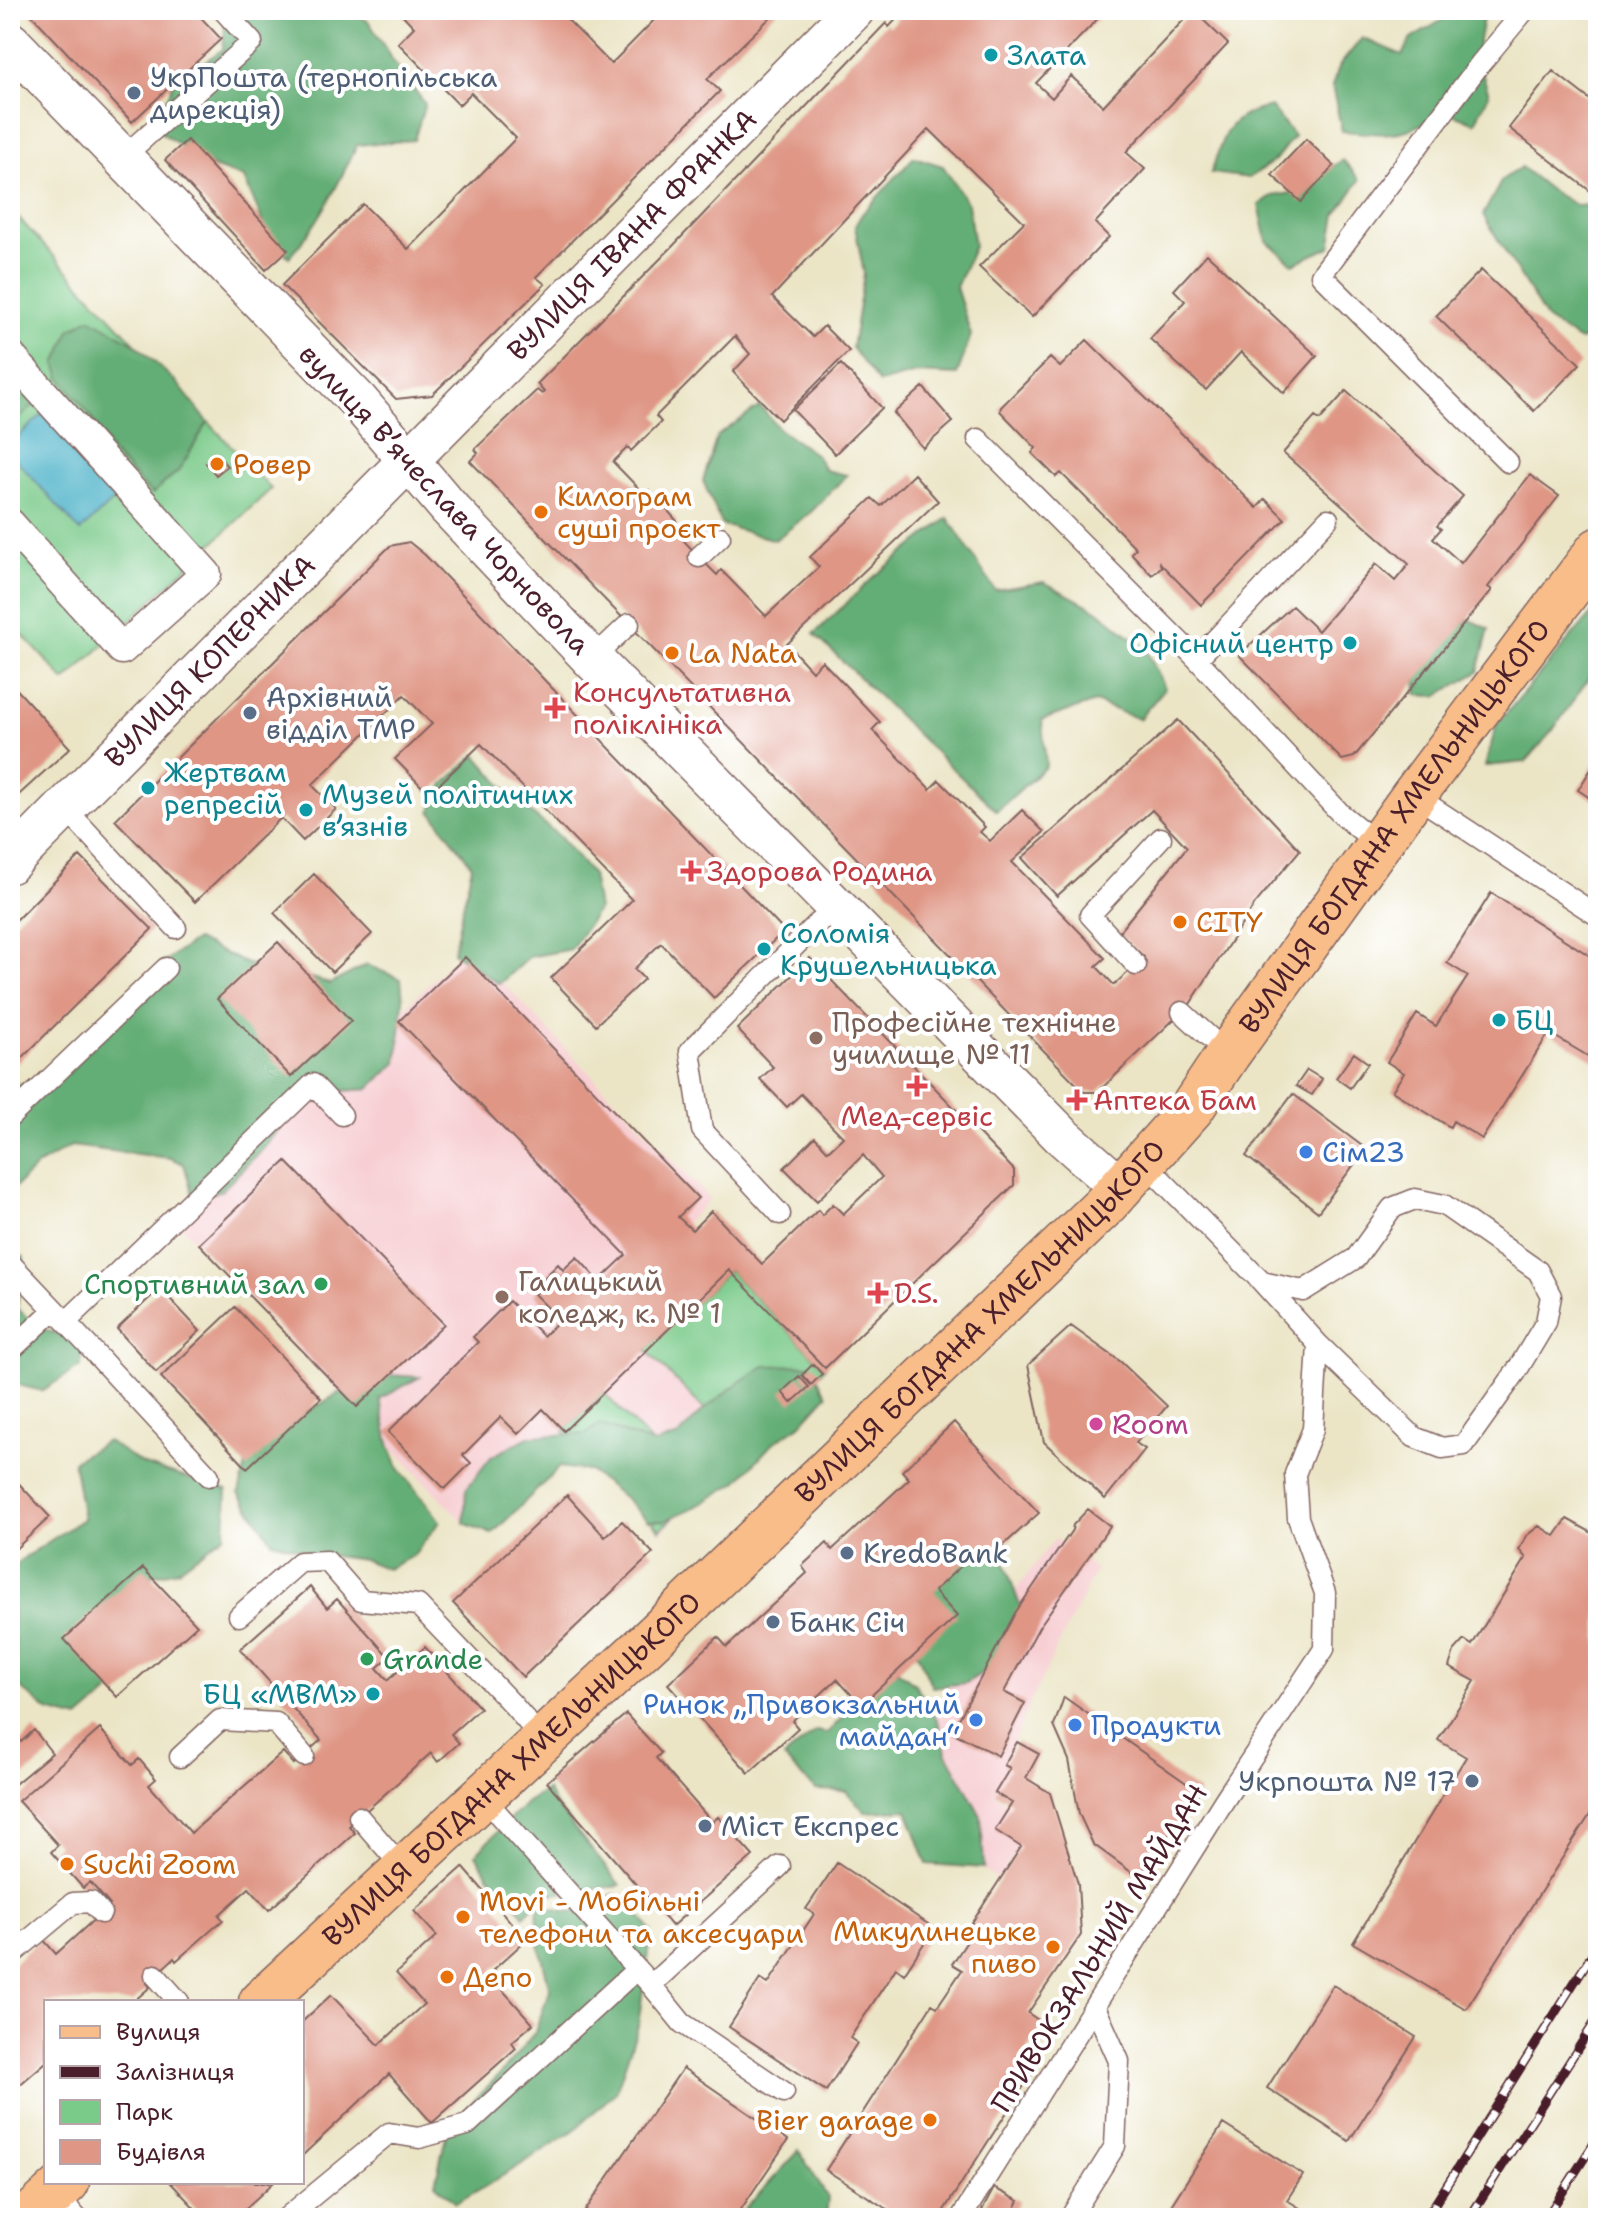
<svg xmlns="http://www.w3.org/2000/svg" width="1608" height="2228" font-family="'Shantell Sans',sans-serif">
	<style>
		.built { fill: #f7cfd3 }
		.green { fill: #7aca8a; stroke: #62745a; stroke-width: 2 }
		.forest { fill: #63ae76; stroke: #566650; stroke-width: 2 }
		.water { fill: #49b1c8; stroke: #4a687a; stroke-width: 2 }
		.building { fill: #df9685 }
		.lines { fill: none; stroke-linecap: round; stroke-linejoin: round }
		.service-casing { stroke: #826461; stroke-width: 23 }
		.pedestrian-casing { stroke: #826461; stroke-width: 33 }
		.minor-casing { stroke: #826461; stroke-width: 43 }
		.primary-casing { stroke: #826461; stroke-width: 47 }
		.service { stroke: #fff; stroke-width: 20 }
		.pedestrian { stroke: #fff; stroke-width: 30 }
		.minor { stroke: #fff; stroke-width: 40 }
		.primary { stroke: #f8bd89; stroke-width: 44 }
		.rail-casing { stroke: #4a1f2b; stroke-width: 9 }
		.rail { stroke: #fff; stroke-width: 6; stroke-dasharray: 18; stroke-linecap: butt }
		.culture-dot { fill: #0f9aa8; stroke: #fff; stroke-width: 3 }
		.service-dot { fill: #5c6f8a; stroke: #fff; stroke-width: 3 }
		.food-dot { fill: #e8710a; stroke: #fff; stroke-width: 3 }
		.health-dot { fill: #e0444e; stroke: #fff; stroke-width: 3 }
		.education-dot { fill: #8d6e63; stroke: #fff; stroke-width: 3 }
		.shop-dot { fill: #3f7fe0; stroke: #fff; stroke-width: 3 }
		.leisure-dot { fill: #2e9e5b; stroke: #fff; stroke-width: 3 }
		.hotel-dot { fill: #d1479c; stroke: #fff; stroke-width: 3 }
		.labels { text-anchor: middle; stroke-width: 8; stroke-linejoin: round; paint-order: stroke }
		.culture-label { font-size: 28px; fill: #0d838f; stroke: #fff; text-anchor: start }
		.service-label { font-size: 28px; fill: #4e5e75; stroke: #fff; text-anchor: start }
		.street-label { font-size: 28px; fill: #4a1f2b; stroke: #fff }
		.food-label { font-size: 28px; fill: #c56008; stroke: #fff; text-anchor: start }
		.health-label { font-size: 28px; fill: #be3a42; stroke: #fff; text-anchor: start }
		.education-label { font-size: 28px; fill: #785e54; stroke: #fff; text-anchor: start }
		.shop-label { font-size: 28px; fill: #366cbe; stroke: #fff; text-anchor: start }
		.leisure-label { font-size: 28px; fill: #27864d; stroke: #fff; text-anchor: end }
		.hotel-label { font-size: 28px; fill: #b23c85; stroke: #fff; text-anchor: start }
	</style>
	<rect width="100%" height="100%" fill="#fff"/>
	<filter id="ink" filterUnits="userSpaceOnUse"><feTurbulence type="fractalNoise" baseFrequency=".0125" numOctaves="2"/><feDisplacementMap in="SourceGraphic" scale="16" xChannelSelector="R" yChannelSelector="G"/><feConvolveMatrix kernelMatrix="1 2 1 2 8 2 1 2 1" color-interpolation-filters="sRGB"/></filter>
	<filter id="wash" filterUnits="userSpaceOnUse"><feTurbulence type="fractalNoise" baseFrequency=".006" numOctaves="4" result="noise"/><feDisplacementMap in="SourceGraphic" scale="32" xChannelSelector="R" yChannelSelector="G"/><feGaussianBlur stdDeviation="1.8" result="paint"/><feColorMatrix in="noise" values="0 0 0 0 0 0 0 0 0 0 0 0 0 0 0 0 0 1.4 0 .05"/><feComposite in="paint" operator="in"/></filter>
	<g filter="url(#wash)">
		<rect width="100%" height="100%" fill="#ebe5c6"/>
		<path class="built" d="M468 946 710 1199 686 1223 824 1368 661 1533 561 1431 467 1526 180 1225Z
			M1055 1538 1096 1569 1029 1705 1004 1765 1009 1769 994 1794 1010 1805 996 1830 1020 1847 997 1880 969 1859 920 1734 974 1645Z"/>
		<path class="green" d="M10 209 271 489 65 681 10 621Z
			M729 1270 825 1368 743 1449 646 1350Z
			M603 1392 699 1493 660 1530 564 1431Z"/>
		<path class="forest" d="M226 10H352L369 22 393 61 425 104 414 140 357 145C338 184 319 225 289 257L269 237 244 178 213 167 154 128 173 84 223 49Z
			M1454 13 1483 19 1476 55 1489 94 1475 123 1446 111C1400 138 1394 135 1342 131L1332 86 1340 65 1362 38 1402 55 1411 39Z
			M1271 107 1294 136 1274 161 1249 178 1211 173C1225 132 1226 116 1271 107Z
			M914 157 943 166 968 204 974 246 956 287 971 335 957 375 916 373 879 383 852 348 864 274 855 226 862 214Z
			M1343 160 1360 180 1336 215 1330 247 1293 264 1267 241 1259 205 1272 196 1299 192 1315 177Z
			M1521 167 1550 190 1577 206 1598 204V330L1580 341 1547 320 1483 215 1502 180Z
			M90 318 135 344 177 383 208 422 179 470 152 494 112 453 90 415 61 378 56 364 70 330Z
			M10 374 36 403 10 427Z
			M760 406 779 429 816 455 825 470 847 475 811 512 775 540 722 525 703 481 717 436Z
			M948 518 995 590 1044 582 1097 610 1146 649 1165 688 1139 719 1095 702 1042 720 1046 766 997 811C934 753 876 692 814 634L875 576Z
			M1598 606V665L1553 730 1526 762 1485 766 1497 724Z
			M1468 619 1489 629 1478 672 1437 696 1417 695 1416 672Z
			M476 755 513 798 559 836 592 875 598 909 571 949 529 957 499 984 453 952 472 866 431 811 444 784Z
			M196 940 247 964 290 971 330 984 367 965 401 979 403 1001 397 1063 368 1089 317 1093 288 1118 263 1148 222 1190 194 1199 184 1164 170 1158 71 1146 37 1166 10 1192V1086L70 1072 165 961Z
			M10 1250 24 1257 17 1308 37 1327 83 1342 81 1366 42 1391 10 1383Z
			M810 1365 827 1395 800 1425 773 1443 737 1482 701 1504 664 1521H648L625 1498 589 1471 560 1467 492 1534 464 1523 466 1489 491 1457 530 1436 585 1434 600 1424 654 1444 679 1436 699 1414 739 1382 765 1366Z
			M372 1374 420 1377 380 1399 389 1444 398 1467 440 1521 413 1556 387 1569 364 1560 317 1554 272 1541 239 1493 253 1438 274 1431Z
			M107 1441 144 1465 227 1490 225 1535 178 1570 150 1576 126 1660 109 1693 79 1719 48 1711 17 1685 11 1582 18 1562 83 1519 73 1461Z
			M964 1544 1005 1564 1024 1617 1002 1660 966 1683 932 1687 913 1643 927 1601Z
			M887 1662 915 1684 938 1721 946 1752 981 1816 984 1868 927 1864 907 1810 865 1812 846 1791 816 1790 784 1758 816 1731 827 1733 843 1717Z
			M547 1790 554 1803 620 1885 544 1895 524 1916 505 1889 488 1875 476 1854 527 1802Z
			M614 1894 631 1903 651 1931 638 2026 616 2092 573 2131 514 2169 456 2203 435 2184 448 2127 504 2070 535 2032 550 1990 537 1936 538 1906 573 1912Z
			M799 2151 828 2198 826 2218H741L744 2210Z"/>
		<path class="water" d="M43 414 118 497 80 531 10 453V444Z"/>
		<g id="blocks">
			<path class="building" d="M27 10H194L221 39 132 122Z
				M398 10H558L611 64 664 10H778L707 79 720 91 536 277 545 284 432 395 396 399 282 285 363 204 408 249 516 138 471 93 459 105 398 43 414 27Z
				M905 10H1106L1036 83 1052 98 1071 76 1103 106 1193 10 1228 44 1126 152 1145 169 1095 223 1109 237 1032 317 979 267 1024 222 929 129 772 297 813 337 824 326 849 351 780 420 733 372 750 354 735 336 656 416 661 422 631 451 628 447 613 462 645 495 649 490 677 521 671 527 699 557 717 575 721 570 766 616 819 567 810 557 872 498 881 506 914 474 938 501 787 644 812 671 822 661 880 722 872 730 930 789 939 780 985 827 980 832 990 841 1022 810 1044 832 1012 862 1105 958 1096 966 1114 985 1144 957 1118 933 1187 847 1152 810 1057 896 1022 858 1178 720 1300 850 1255 904 1190 1004 1098 1092H1084L470 461 478 453 475 449 537 390 542 394 544 392 537 384 671 248 886 23 889 27Z
				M1553 71 1598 106V197L1509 128Z
				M1306 139 1334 166 1301 202 1272 175Z
				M187 140 288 250 266 270 165 160Z
				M1207 254 1317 356 1284 393 1241 352 1206 390 1150 339 1185 301 1174 290Z
				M1481 270 1580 364 1534 411 1436 316Z
				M1087 340 1257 508 1265 499 1285 519 1201 605 1160 563 1161 567 1152 575 1131 553 1136 548 1061 473 1056 477 1032 453 1036 448 1000 411 1001 407 1050 358 1060 367Z
				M841 364 882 408 835 454 793 410Z
				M923 387 953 422 923 448 894 413Z
				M1346 391 1463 496 1437 526 1441 529 1433 538 1461 563 1530 475 1559 496 1488 587 1492 590 1354 757 1342 760 1239 655 1292 606 1318 631 1376 564 1395 581 1409 564 1283 453 1315 417 1320 420Z
				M217 454 227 466 216 475 206 463Z
				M409 542 425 555 784 931 714 998 661 943 634 969 644 979 596 1025 551 978 632 900 481 744 429 794 395 759 432 724 404 695 312 785 336 809 303 841 281 818 195 902 115 820 390 546Z
				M10 682 70 748 10 803Z
				M1598 758V799L1596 802 1578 790Z
				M80 856 152 929 10 1070V926Z
				M314 874 372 934 332 972 274 913Z
				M1491 893 1598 961V1062L1549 1033 1482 1139 1453 1121 1450 1127 1392 1091 1404 1073 1387 1062 1417 1014 1436 1026 1468 976 1447 963Z
				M278 942 351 1021 291 1077 217 999Z
				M465 957 698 1198 678 1217 692 1230 711 1211 762 1264 818 1210 822 1215 833 1204 843 1214 882 1177 863 1155 817 1201 784 1168 815 1137 828 1151 843 1137 801 1094 787 1107 760 1079 773 1067 737 1029 810 958 1014 1170V1185L825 1368 729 1270 564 1431 543 1409 518 1434 501 1417 463 1455 471 1463 445 1489 388 1432 478 1342 473 1337 509 1301 543 1336 560 1320 534 1294 547 1282 544 1278 558 1264 563 1270 577 1257 599 1281 626 1255 399 1021Z
				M1354 1053 1368 1063 1350 1088 1336 1078Z
				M1307 1070 1322 1079 1312 1095 1296 1086Z
				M1293 1094 1366 1149 1318 1212 1246 1156Z
				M286 1161 444 1324 357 1407 199 1244Z
				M160 1288 200 1331 156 1372 117 1329Z
				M235 1307 321 1398 247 1468 161 1377Z
				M1071 1326 1121 1362 1167 1406 1136 1443 1145 1449 1105 1499 1044 1442 1028 1365Z
				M813 1364 822 1374 811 1385 802 1375Z
				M799 1376 809 1387 791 1403 782 1392Z
				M954 1422 1039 1513 987 1560 978 1550 934 1591 957 1616 861 1705 837 1679 792 1721 798 1728 749 1773 668 1684 718 1637 727 1647 807 1573 802 1566 827 1543 832 1550 909 1479 902 1471Z
				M10 1474 50 1517 10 1554Z
				M567 1495 605 1537 622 1521 653 1553 523 1677 453 1603Z
				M1088 1509 1110 1526 1039 1627 1004 1692 1025 1703 998 1756 952 1732 1015 1613 1072 1530 1073 1525Z
				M1567 1519 1598 1536V1802L1466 2009 1353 1943 1466 1757 1438 1740 1475 1681 1449 1667 1454 1651 1464 1640 1472 1645 1526 1558 1519 1550 1526 1536 1539 1526 1555 1536Z
				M143 1568 197 1625 117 1697 64 1639Z
				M310 1587 327 1608 337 1599 389 1657 377 1668 388 1680 425 1647 480 1708 451 1734 459 1743 438 1762 431 1753 349 1826 355 1833 269 1910 249 1888 219 1915 223 1920 176 1961 174 1958 147 1983 150 1987 133 2002H46V2062L10 2093V1966L42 1938 56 1954 110 1905 90 1882 83 1888 51 1852 58 1845 18 1801 100 1729 132 1765 139 1759 156 1779 149 1785 191 1833 283 1752 294 1764 321 1740 240 1649Z
				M1064 1697 1199 1792 1138 1877 1093 1844 1079 1814 1069 1760 1054 1726Z
				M626 1714 661 1753 656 1758 712 1822 718 1817 753 1856 672 1926 547 1782Z
				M10 1729 21 1742 34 1730 52 1753 10 1788Z
				M1017 1742 1039 1754 1026 1778 1050 1793 1078 1884 1081 1935 1028 2013 1044 2024 1020 2061 1034 2070 939 2218H901L826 2170 932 2004 937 2007 962 1970 952 1964 976 1928 971 1924 1021 1847 995 1830 1012 1803 995 1793 1010 1768 1004 1765Z
				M837 1863 934 1928 904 1974 896 1968 850 2038 857 2043 826 2091 729 2027 760 1979 768 1984 814 1914 806 1909Z
				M463 1867 526 1940 493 1970 503 1982 499 1986 533 2024 512 2042 516 2048 432 2123 389 2074 302 2156V2022L331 1995 379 2045 424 2004 396 1973 437 1936 414 1911Z
				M1333 1985 1416 2037 1349 2141 1267 2088Z
				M683 2068 788 2140 735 2218H589L583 2214Z
				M1223 2124 1303 2175 1287 2200 1316 2218H1163Z
				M170 2182H274L235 2218H204Z
				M994 2188 1019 2201 1010 2218H978Z"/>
		</g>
	</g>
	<g filter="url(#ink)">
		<use href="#blocks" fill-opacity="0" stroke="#826461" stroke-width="2"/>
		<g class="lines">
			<g class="service-casing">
				<path id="service" d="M123 157 252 42 223 10
					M978 439 1197 659
					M1508 462 1321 275 1480 64 1525 10
					M1328 519 1197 659 1341 814 1379 845
					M699 557 720 537
					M592 659 629 624
					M1414 795 1598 916
					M65 808 176 928
					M1136 965 1090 915 1161 838
					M1182 1012 1228 1054
					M10 1117 166 968
					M1145 1163 1262 1282 1318 1344 1414 1437 1442 1448 1464 1445 1516 1372 1546 1322 1551 1296 1538 1271 1444 1205 1415 1199 1392 1208 1356 1258 1303 1291 1262 1282
					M780 1214 702 1130 690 1051 817 924 838 907
					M10 1263 66 1322 313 1084 342 1115
					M66 1322 209 1476
					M10 1351 54 1310
					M239 1616 300 1562 327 1561 361 1600 418 1605 513 1705 543 1740
					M180 1757 220 1720 276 1723 304 1756
					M482 1796 651 1985 780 1866
					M359 1817 404 1869
					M10 1956 73 1903 91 1902 101 1913
					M155 1975 179 2002
					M651 1985 682 2023 784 2092
					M55 2193 77 2218
					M286 2218 389 2133 419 2138 467 2125 637 1969
					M961 2218 1225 1799 1324 1649 1325 1593 1298 1518 1295 1474 1313 1429 1318 1344
					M1070 2218 1115 2146 1119 2061 1095 2007"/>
			</g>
			<g class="pedestrian-casing">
				<path id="pedestrian" d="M10 356 206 574 122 649 10 524"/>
			</g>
			<g class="minor-casing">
				<g id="minor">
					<path d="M10 42 358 401 449 508 592 659 1061 1135 1121 1188"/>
					<path id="s1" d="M10 863 854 10"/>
				</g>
			</g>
			<g class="primary-casing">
				<g id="primary">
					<path id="s2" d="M261 2002 657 1634 1103 1207 1192 1108 1228 1054 1414 795 1598 550"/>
					<path d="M28 2218 67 2182"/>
				</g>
			</g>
			<use href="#service" class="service"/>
			<use href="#pedestrian" class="pedestrian"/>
			<use href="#minor" class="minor"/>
			<use href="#primary" class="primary"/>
			<g class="rail-casing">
				<path id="rail" d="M1426 2218 1598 1945
					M1469 2218 1598 2017
					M1546 2218 1598 2137
					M1592 2218 1598 2209"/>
			</g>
			<use href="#rail" class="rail"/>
		</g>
	</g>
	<g class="culture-dot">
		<circle cx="991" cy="55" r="8"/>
		<circle cx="1350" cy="643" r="8"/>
		<circle cx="148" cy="788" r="8"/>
		<circle cx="306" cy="810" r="8"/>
		<circle cx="764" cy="949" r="8"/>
		<circle cx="1499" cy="1020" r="8"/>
		<circle cx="373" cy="1694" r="8"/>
	</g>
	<g class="service-dot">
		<circle cx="134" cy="93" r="8"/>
		<circle cx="250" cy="713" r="8"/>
		<circle cx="847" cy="1553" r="8"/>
		<circle cx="773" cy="1622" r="8"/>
		<circle cx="1472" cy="1781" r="8"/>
		<circle cx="705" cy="1826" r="8"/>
	</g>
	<g class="food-dot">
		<circle cx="217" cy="464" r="8"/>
		<circle cx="541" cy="512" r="8"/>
		<circle cx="672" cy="653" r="8"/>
		<circle cx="1180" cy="922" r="8"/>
		<circle cx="67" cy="1864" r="8"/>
		<circle cx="463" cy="1917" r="8"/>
		<circle cx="1053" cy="1947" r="8"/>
		<circle cx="447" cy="1977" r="8"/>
		<circle cx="930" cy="2120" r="8"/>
	</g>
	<g class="health-dot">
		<path d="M551 696h8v8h8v8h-8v8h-8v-8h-8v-8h8z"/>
		<path d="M687 859h8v8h8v8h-8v8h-8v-8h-8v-8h8z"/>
		<path d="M913 1074h8v8h8v8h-8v8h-8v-8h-8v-8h8z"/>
		<path d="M1073 1088h8v8h8v8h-8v8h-8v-8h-8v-8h8z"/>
		<path d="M874 1281h8v8h8v8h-8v8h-8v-8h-8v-8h8z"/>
	</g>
	<g class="education-dot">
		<circle cx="816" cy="1038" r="8"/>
		<circle cx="502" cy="1297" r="8"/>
	</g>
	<g class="shop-dot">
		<circle cx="1306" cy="1152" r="8"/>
		<circle cx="976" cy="1720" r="8"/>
		<circle cx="1075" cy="1725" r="8"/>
	</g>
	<g class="leisure-dot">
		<circle cx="321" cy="1284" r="8"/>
		<circle cx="367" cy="1659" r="8"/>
	</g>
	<circle class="hotel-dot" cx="1096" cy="1424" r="8"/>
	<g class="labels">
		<g class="culture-label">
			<text x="1007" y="65">Злата</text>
			<text x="1334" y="653" text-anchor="end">Офісний центр</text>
			<text x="164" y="782">Жертвам<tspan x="164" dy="32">репресій</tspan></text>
			<text x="322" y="804">Музей політичних<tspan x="322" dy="32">в’язнів</tspan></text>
			<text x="780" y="943">Соломія<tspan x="780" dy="32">Крушельницька</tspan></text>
			<text x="1515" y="1030">БЦ</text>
			<text x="357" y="1704" text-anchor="end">БЦ «МВМ»</text>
		</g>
		<g class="service-label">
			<text x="150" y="87">УкрПошта (тернопільська<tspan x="150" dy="32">дирекція)</tspan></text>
			<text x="266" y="707">Архівний<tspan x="266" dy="32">відділ ТМР</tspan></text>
			<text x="863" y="1563">KredoBank</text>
			<text x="789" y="1632">Банк Січ</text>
			<text x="1456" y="1791" text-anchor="end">Укрпошта № 17</text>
			<text x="721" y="1836">Міст Експрес</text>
		</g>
		<g class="street-label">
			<text dy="10" stroke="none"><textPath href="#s1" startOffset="884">ВУЛИЦЯ ІВАНА ФРАНКА</textPath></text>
			<text transform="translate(445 499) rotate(47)" y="10">вулиця Вʼячеслава Чорновола</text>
			<text dy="10" stroke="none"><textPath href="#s1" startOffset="284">ВУЛИЦЯ КОПЕРНИКА</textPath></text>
			<text dy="10" stroke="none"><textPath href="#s2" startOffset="1638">ВУЛИЦЯ БОГДАНА ХМЕЛЬНИЦЬКОГО</textPath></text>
			<text dy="10" stroke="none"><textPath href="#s2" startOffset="990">ВУЛИЦЯ БОГДАНА ХМЕЛЬНИЦЬКОГО</textPath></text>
			<text dy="10" stroke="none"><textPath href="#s2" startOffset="342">ВУЛИЦЯ БОГДАНА ХМЕЛЬНИЦЬКОГО</textPath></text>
			<text transform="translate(1099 1948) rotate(-58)" y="10">ПРИВОКЗАЛЬНИЙ МАЙДАН</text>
		</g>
		<g class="food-label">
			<text x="233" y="474">Ровер</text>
			<text x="557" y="506">Килограм<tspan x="557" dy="32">суші проєкт</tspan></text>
			<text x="688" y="663">La Nata</text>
			<text x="1196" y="932">CITY</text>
			<text x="83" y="1874">Suchi Zoom</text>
			<text x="479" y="1911">Movi - Мобільні<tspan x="479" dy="32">телефони та аксесуари</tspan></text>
			<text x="1037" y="1941" text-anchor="end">Микулинецьке<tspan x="1037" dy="32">пиво</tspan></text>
			<text x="463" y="1987">Депо</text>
			<text x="914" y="2130" text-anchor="end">Bier garage</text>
		</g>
		<g class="health-label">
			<text x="573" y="702">Консультативна<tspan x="573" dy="32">поліклініка</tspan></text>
			<text x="707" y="881">Здорова Родина</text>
			<text x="1093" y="1110">Аптека Бам</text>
			<text x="917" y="1126" text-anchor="middle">Мед-сервіс</text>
			<text x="894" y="1303">D.S.</text>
		</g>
		<g class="education-label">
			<text x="832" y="1032">Професійне технічне<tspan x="832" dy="32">училище № 11</tspan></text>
			<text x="518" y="1291">Галицький<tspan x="518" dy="32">коледж, к. № 1</tspan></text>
		</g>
		<g class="shop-label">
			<text x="1322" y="1162">Сім23</text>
			<text x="960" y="1714" text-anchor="end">Ринок „Привокзальний<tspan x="960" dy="32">майдан“</tspan></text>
			<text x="1091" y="1735">Продукти</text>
		</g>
		<g class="leisure-label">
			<text x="305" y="1294">Спортивний зал</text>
			<text x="383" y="1669" text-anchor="start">Grande</text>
		</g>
		<g class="hotel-label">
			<text x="1112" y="1434">Room</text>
		</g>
	</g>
	<rect width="1608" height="2228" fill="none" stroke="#fff" stroke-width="40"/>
	<rect x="44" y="2000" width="260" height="184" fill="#ffffff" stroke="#b7a5aa" stroke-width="2"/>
	<rect x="60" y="2026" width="40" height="12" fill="#f8bd89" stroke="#b7a5aa" stroke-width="2"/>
	<text x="116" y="2040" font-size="24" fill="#4a1f2b">Вулиця</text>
	<rect x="60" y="2066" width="40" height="12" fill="#4a1f2b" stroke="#b7a5aa" stroke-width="2"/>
	<text x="116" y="2080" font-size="24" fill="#4a1f2b">Залізниця</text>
	<rect x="60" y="2100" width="40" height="24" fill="#7aca8a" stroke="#b7a5aa" stroke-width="2"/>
	<text x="116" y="2120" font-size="24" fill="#4a1f2b">Парк</text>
	<rect x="60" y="2140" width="40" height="24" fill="#df9685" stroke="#b7a5aa" stroke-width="2"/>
	<text x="116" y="2160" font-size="24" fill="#4a1f2b">Будівля</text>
</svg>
